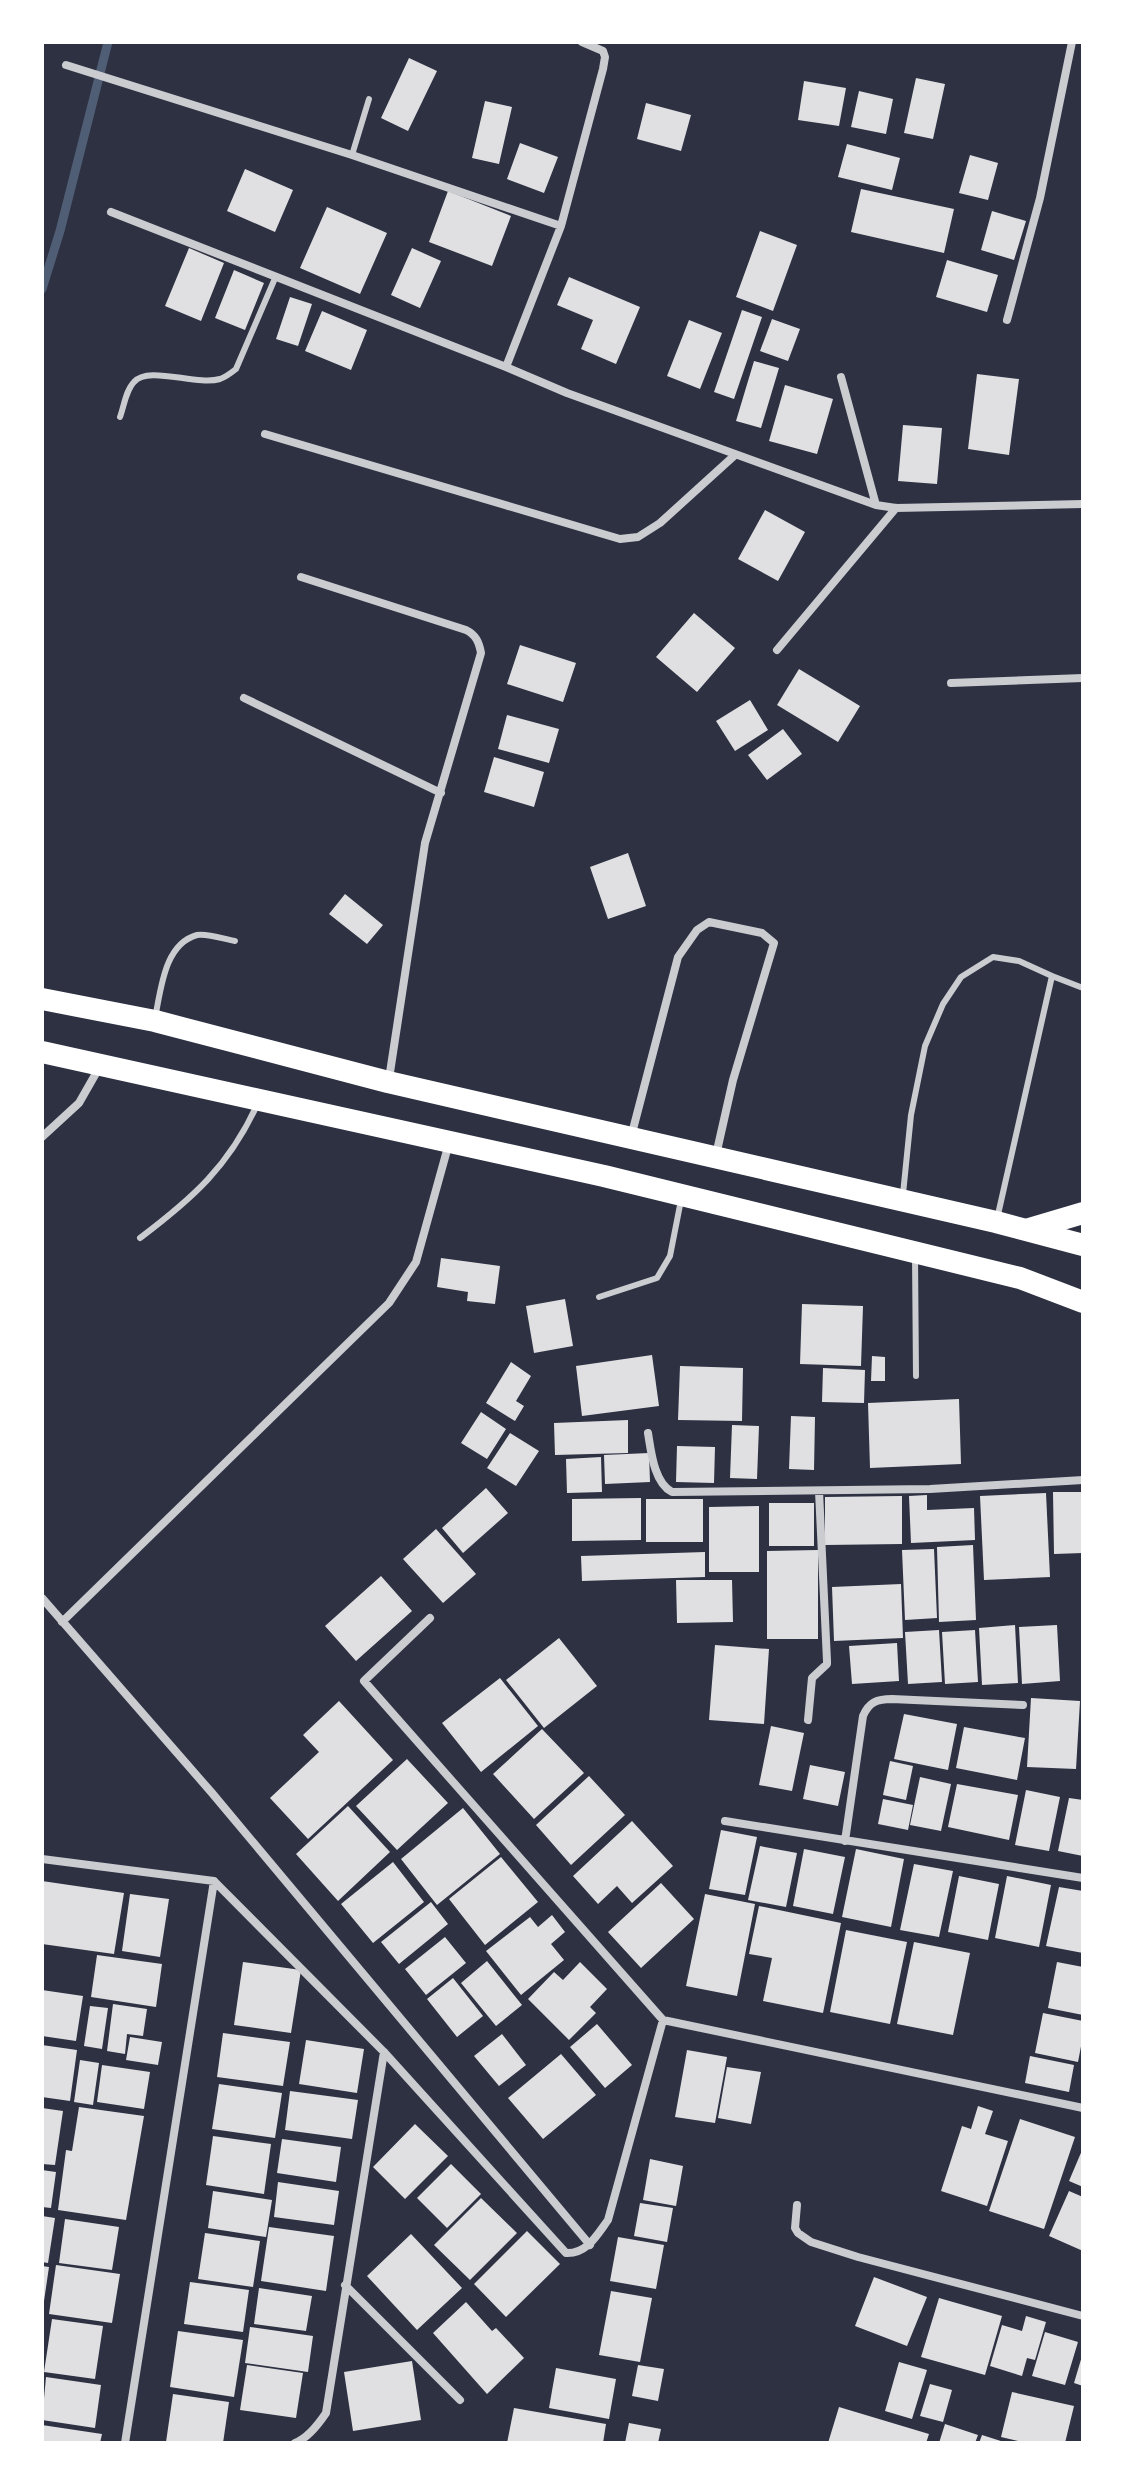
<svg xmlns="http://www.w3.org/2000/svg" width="1125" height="2485" font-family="'Space Grotesk',sans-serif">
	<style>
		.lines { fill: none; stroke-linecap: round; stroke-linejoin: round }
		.stream { stroke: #4f5d75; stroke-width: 9 }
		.building { fill: #e0e0e3 }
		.service { stroke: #caccd0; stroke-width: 6 }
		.minor { stroke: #caccd0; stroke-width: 8 }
		.trunk { stroke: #fff; stroke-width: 22 }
	</style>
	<rect width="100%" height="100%" fill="#2d3142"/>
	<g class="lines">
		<path class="stream" d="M42 289 60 231 108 42"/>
	</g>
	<path class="building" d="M409 58 437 71 408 131 381 118Z
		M916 78 945 84 933 139 904 133Z
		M804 81 846 88 839 126 798 120Z
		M859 91 893 99 886 134 851 127Z
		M485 101 512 107 499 164 472 158Z
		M646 103 691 115 681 151 637 139Z
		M520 143 558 157 544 193 507 179Z
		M847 144 900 158 892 190 838 177Z
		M970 155 998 163 988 200 959 193Z
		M245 169 293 190 275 232 227 211Z
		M861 189 954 209 944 253 851 232Z
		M448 191 511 216 492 266 429 242Z
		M327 207 387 233 360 294 300 268Z
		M992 211 1026 221 1014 260 981 250Z
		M760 231 797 245 773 311 736 297Z
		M189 248 224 263 201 321 165 306Z
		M412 248 441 261 420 308 391 295Z
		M947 260 998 275 987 312 936 297Z
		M234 270 264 283 245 330 215 318Z
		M569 277 640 307 616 364 581 349 593 320 557 305Z
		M290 297 312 304 298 346 276 339Z
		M742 310 762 317 734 399 714 392Z
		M322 311 367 330 351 370 305 351Z
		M772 319 800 329 788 361 760 351Z
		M689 320 722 333 700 389 667 376Z
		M754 361 779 368 761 428 736 421Z
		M977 374 1019 379 1009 455 968 449Z
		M785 385 833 399 817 454 769 441Z
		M903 425 942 428 937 484 898 481Z
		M765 510 805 532 778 581 738 559Z
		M694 613 735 648 697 692 656 657Z
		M520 645 576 663 563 702 507 684Z
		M799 669 860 706 838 742 777 705Z
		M750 700 768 730 735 751 716 721Z
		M507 715 559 729 549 763 498 749Z
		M783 729 802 754 767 780 748 755Z
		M494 757 544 772 534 807 484 792Z
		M628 853 646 906 608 919 590 867Z
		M345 894 383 925 367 944 329 914Z
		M441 1258 500 1266 495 1304 467 1301 468 1292 437 1287Z
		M565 1299 573 1346 534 1353 526 1306Z
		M802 1304 863 1306 861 1366 800 1364Z
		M652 1355 659 1406 582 1416 576 1366Z
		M872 1356 885 1357V1381H871Z
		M511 1362 531 1376 516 1401 524 1406 515 1421 486 1403Z
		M680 1366 743 1368 742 1421 678 1420Z
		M823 1368 865 1370 864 1403 822 1402Z
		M959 1399 961 1464 870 1468 868 1403Z
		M481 1412 506 1429 487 1459 461 1443Z
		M791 1416 815 1417 814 1470 789 1469Z
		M628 1420V1453L555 1455 554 1423Z
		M732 1425 759 1426 757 1479 730 1478Z
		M510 1433 539 1451 516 1486 487 1468Z
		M677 1446 715 1447 714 1483 676 1482Z
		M649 1453 650 1482 605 1484 604 1455Z
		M601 1457 602 1492 567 1493 566 1459Z
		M486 1488 508 1513 463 1553 442 1528Z
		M1053 1492H1083V1553L1054 1554Z
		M1046 1493 1050 1577 984 1580 980 1496Z
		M927 1495V1510L974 1508 975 1540 911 1543 909 1496Z
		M902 1496V1544L825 1545V1497Z
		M641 1498V1540L572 1541V1499Z
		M646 1499H703V1542H646Z
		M769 1503H814V1546H769Z
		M759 1506V1572H709V1507Z
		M436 1529 476 1574 443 1603 403 1559Z
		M973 1545 976 1620 939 1622 937 1547Z
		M934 1549 937 1618 905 1620 902 1550Z
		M818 1550V1639H767V1551Z
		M705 1552V1577L582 1581 581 1556Z
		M381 1576 412 1611 356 1661 325 1626Z
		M676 1580H732L733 1622 677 1623Z
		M901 1584 903 1638 834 1641 832 1587Z
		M1015 1625 1018 1683 982 1685 979 1628Z
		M1057 1625 1060 1681 1022 1684 1019 1627Z
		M939 1630 942 1682 908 1684 905 1632Z
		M975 1630 978 1682 945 1684 942 1632Z
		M559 1638 597 1686 544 1728 506 1680Z
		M897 1643 899 1681 852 1684 849 1646Z
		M715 1645 769 1649 764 1724 709 1720Z
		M500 1678 538 1726 481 1772 442 1723Z
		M1031 1698 1080 1701 1076 1769 1027 1767Z
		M339 1701 393 1760 308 1839 270 1798 319 1752 303 1735Z
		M904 1714 957 1724 948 1770 894 1759Z
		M771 1726 804 1733 792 1791 759 1785Z
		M964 1727 1025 1738 1017 1780 956 1768Z
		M542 1729 584 1773 534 1819 493 1774Z
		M407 1759 448 1803 397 1850 356 1806Z
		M890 1761 913 1766 906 1800 883 1795Z
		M810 1765 845 1772 838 1806 803 1799Z
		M589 1776 625 1815 571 1865 536 1825Z
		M920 1777 951 1784 941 1831 910 1825Z
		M957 1784 1018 1795 1009 1840 948 1827Z
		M1026 1790 1060 1797 1049 1851 1015 1845Z
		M1069 1798 1083 1800V1856L1058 1851Z
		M883 1799 913 1805 908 1830 878 1824Z
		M348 1806 390 1852 338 1901 296 1854Z
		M463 1808 500 1854 437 1905 401 1859Z
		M632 1821 673 1866 632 1903 617 1886 598 1904 573 1876Z
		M721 1830 757 1837 745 1895 709 1889Z
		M760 1846 797 1853 786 1907 748 1900Z
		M804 1849 845 1857 833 1914 793 1906Z
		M856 1849 904 1859 891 1927 842 1917Z
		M501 1857 538 1902 485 1945 449 1899Z
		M393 1862 424 1902 373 1943 341 1904Z
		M914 1864 953 1871 939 1937 900 1930Z
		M959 1876 999 1884 988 1940 948 1932Z
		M1007 1876 1051 1885 1039 1947 995 1938Z
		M42 1881 124 1893 114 1954 42 1944Z
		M661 1883 694 1919 641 1968 608 1932Z
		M1059 1887 1083 1891V1953L1046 1946Z
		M130 1894 169 1899 160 1957 122 1951Z
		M705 1894 755 1904 737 1996 686 1986Z
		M431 1902 448 1924 399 1964 381 1942Z
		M759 1906 841 1923 823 2013 763 2001 772 1958 749 1954Z
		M552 1915 565 1932 551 1944 564 1960 521 1995 486 1951 530 1917 538 1927Z
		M846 1930 907 1942 890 2024 830 2012Z
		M445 1937 466 1963 426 1995 405 1969Z
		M914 1942 970 1953 953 2035 897 2024Z
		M97 1955 162 1964 156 2007 91 1997Z
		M487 1961 522 2005 496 2026 461 1983Z
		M243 1962 301 1970 291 2033 234 2025Z
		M580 1962 607 1989 590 2007 596 2013 569 2040 528 1999 554 1972 563 1980Z
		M1057 1962 1083 1967V2015L1048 2008Z
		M453 1978 483 2016 457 2037 427 1999Z
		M42 1990 83 1996 76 2041 42 2036Z
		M113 2004 147 2009 143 2036 127 2034 125 2054 107 2051Z
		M90 2006 108 2008 102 2049 84 2046Z
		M1043 2013 1083 2021V2036L1078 2062 1035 2053Z
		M597 2024 632 2065 605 2088 570 2047Z
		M223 2033 290 2042 283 2086 217 2077Z
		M502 2034 526 2065 499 2086 474 2056Z
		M130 2037 162 2042 158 2065 126 2060Z
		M306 2040 364 2049 357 2093 299 2084Z
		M42 2045 77 2050 70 2101 42 2097Z
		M687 2050 727 2057 715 2123 675 2117Z
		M561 2054 596 2095 543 2139 508 2098Z
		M1030 2056 1074 2065 1069 2092 1025 2083Z
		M80 2060 99 2063 93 2105 74 2102Z
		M102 2065 150 2072 144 2109 97 2102Z
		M727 2067 761 2072 751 2124 718 2118Z
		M219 2084 282 2093 275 2138 212 2129Z
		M290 2091 358 2100 352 2139 285 2130Z
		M978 2106 993 2111 985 2134 1008 2141 987 2206 941 2191 962 2126 971 2129Z
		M79 2107 144 2116 126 2220 58 2210 66 2150 72 2151Z
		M42 2108 63 2111 55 2165 42 2164Z
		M1020 2119 1075 2137 1044 2229 989 2211Z
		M415 2124 448 2156 405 2199 373 2167Z
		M213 2136 271 2144 264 2194 206 2185Z
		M282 2139 341 2147 336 2182 277 2173Z
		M1083 2148V2187L1069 2181Z
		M650 2159 683 2166 676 2206 643 2200Z
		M451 2164 481 2194 447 2228 417 2198Z
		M42 2170 56 2172 51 2208 42 2207Z
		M278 2182 339 2191 334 2225 274 2217Z
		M213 2191 272 2200 266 2237 208 2228Z
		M1069 2191 1083 2197V2251L1049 2236Z
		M481 2198 517 2233 470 2280 434 2245Z
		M640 2203 673 2208 667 2242 634 2236Z
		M42 2216 55 2218 48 2263 42 2262Z
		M65 2219 119 2227 112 2270 59 2263Z
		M269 2227 334 2236 326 2291 261 2281Z
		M527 2231 560 2264 506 2317 474 2284Z
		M205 2233 260 2241 253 2287 198 2279Z
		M411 2234 462 2288 417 2330 367 2276Z
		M618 2237 664 2245 656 2289 610 2281Z
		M56 2265 120 2274 112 2323 49 2314Z
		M42 2266 49 2267 44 2301 42 2300Z
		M874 2277 927 2297 907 2346 855 2326Z
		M190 2282 249 2290 243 2332 184 2324Z
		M259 2288 312 2296 306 2331 254 2324Z
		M611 2291 652 2298 640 2362 599 2355Z
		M939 2298 1002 2316 985 2375 921 2357Z
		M466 2302 492 2331 496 2328 524 2358 487 2394 433 2333Z
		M1026 2316 1046 2322 1035 2360 1027 2358 1022 2376 990 2366 1002 2325 1022 2331Z
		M52 2319 103 2326 95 2379 44 2372Z
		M250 2327 313 2336 308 2372 245 2363Z
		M178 2331 243 2340 234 2397 170 2387Z
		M1045 2332 1078 2342 1065 2385 1032 2376Z
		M1082 2356H1083V2386L1074 2383Z
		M412 2361 421 2420 353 2431 344 2372Z
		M899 2362 927 2370 912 2419 885 2411Z
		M247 2365 303 2373 296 2418 240 2410Z
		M638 2365 664 2369 658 2401 632 2396Z
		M556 2368 616 2379 609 2419 549 2408Z
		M46 2377 101 2385 95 2428 42 2420Z
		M930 2384 952 2390 943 2422 920 2416Z
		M1012 2392 1074 2406 1065 2443H1027L1001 2437Z
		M173 2394 229 2402 223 2443 166 2442Z
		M839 2407 929 2434 926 2443H828Z
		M514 2408 606 2424 603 2443H507Z
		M629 2423 661 2429 658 2443H625Z
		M945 2424 978 2435 975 2443H939Z
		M42 2425 102 2434 100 2443H42Z
		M982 2435 1004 2442V2443H979Z"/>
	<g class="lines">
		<path class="service" d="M352 155 369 99
			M120 417C124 406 126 390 134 382 148 365 196 386 220 379 226 377 231 373 236 369L276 276
			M155 1018C161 990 164 944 197 935 207 933 224 939 235 941
			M903 1194 911 1115 925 1046 943 1004 961 977 993 957 1019 961 1052 976
			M997 1219 1052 976 1083 988
			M140 1238C193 1198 229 1166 257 1105
			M915 1255 916 1376
			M599 1297 657 1278 670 1256 681 1200"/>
		<path class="minor" d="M66 65 352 155 561 226
			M111 212 506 367 567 393 876 505 896 508 1083 504
			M1007 320 1040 198 1072 42
			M506 367 561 226 603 69 605 57 603 51 582 42
			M841 377 876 505
			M265 434 620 539 638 537 660 523 735 455
			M301 577 466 630C476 635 479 642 481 653L425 843 389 1079
			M777 650 896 508
			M951 683 1083 678
			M244 698 441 793
			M42 1137 79 1103 99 1068
			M631 1137 678 957 697 930 709 922 762 933 774 943 733 1080 716 1155
			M648 1433C651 1451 654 1483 672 1492L930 1489 1083 1480
			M42 1598 212 1793 590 2245
			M430 1618 364 1681 663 2020 1083 2108
			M62 1622 389 1303 416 1262 449 1143
			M808 1720 812 1678 827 1664V1661L819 1491
			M725 1821 1083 1878
			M845 1841 863 1716C869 1702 877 1699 892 1699L1023 1705
			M42 1859 214 1881 384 2052 566 2253C587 2254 597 2235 608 2220L663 2020
			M797 2205 795 2228 798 2233 811 2242 858 2257 1083 2316
			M345 2285 460 2400
			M125 2443 214 1881
			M295 2443C308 2438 318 2425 326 2413L384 2052"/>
		<path class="trunk" d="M42 999 155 1021 388 1082 996 1222 1083 1245
			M42 1052 604 1176 1020 1278 1083 1302
			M1029 1229 1083 1213"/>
	</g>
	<rect width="1125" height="2485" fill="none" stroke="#ffffff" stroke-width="88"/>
</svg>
